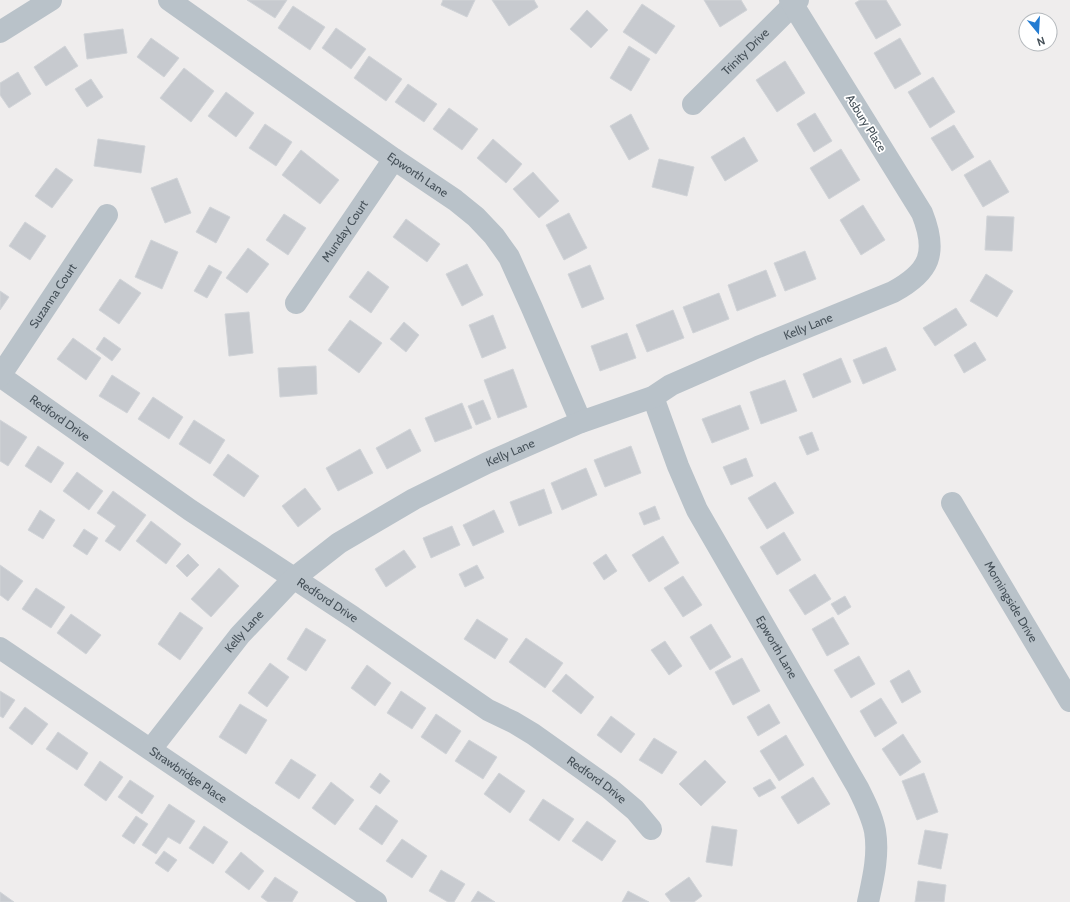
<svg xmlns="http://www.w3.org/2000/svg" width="1070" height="902" font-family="Cabin,sans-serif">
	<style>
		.building { fill: #c7cacf; stroke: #d1d4d8 }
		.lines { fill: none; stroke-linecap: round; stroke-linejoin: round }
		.minor { stroke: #b9c2c9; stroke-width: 22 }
		.labels { text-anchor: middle; stroke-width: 3.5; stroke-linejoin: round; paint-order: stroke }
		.street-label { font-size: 12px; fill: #465159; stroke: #fff }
	</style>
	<rect width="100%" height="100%" fill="#efeded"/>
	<path class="building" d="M247 0H287L275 18Z
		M443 0H475L467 17 441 5Z
		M492 0H534L538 7 509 26Z
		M704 0H741L747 10 720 27Z
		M860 0H886L901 25 876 39 855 3Z
		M642 4 675 26 656 54 623 32Z
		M293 6 325 27 310 50 278 28Z
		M587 10 608 30 591 48 570 29Z
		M336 28 366 49 351 69 322 48Z
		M123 29 127 53 87 59 84 34Z
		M151 38 179 58 164 77 137 57Z
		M900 38 921 74 895 89 874 53Z
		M65 46 78 66 46 86 34 67Z
		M629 46 650 59 631 91 610 78Z
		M369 56 402 79 386 101 354 78Z
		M785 61 805 93 777 112 756 80Z
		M184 68 214 91 191 122 160 98Z
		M18 72 31 94 9 108 0 95V83Z
		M933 77 955 112 930 128 908 92Z
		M91 79 103 97 87 107 75 89Z
		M408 84 437 104 424 122 395 102Z
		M226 92 254 113 236 137 208 116Z
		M449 108 478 129 462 150 433 129Z
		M815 113 832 141 814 152 797 124Z
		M631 114 649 149 629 160 610 126Z
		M265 124 292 142 276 166 249 148Z
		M954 125 974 157 952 171 931 138Z
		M744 137 758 161 725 181 711 157Z
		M98 139 145 146 141 173 94 166Z
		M493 139 522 164 506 183 477 158Z
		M841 149 860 180 829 199 810 168Z
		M301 150 339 180 320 204 282 175Z
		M659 159 694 167 687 196 652 187Z
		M990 160 1009 192 983 207 964 175Z
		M56 168 73 180 52 208 35 196Z
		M533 172 559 201 539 218 513 189Z
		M177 178 191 213 165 223 151 188Z
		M863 205 885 240 861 255 840 220Z
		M210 207 230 217 216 243 196 232Z
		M569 213 587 248 564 260 546 225Z
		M284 214 306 228 288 255 266 240Z
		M987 216 1014 217 1012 251 985 250Z
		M406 219 440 244 427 262 393 237Z
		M25 222 46 236 30 260 9 246Z
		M151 240 178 252 162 289 135 277Z
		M248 248 269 264 247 293 226 278Z
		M805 251 816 279 785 291 774 263Z
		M467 264 483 295 462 306 446 274Z
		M209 265 222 272 207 298 194 291Z
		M590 265 604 299 582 308 568 274Z
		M766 270 776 296 737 311 728 285Z
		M368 271 389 287 371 313 349 297Z
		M986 274 1013 291 997 317 970 301Z
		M120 279 141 293 119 324 99 310Z
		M0 291 9 297 0 310Z
		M719 293 729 319 693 333 683 307Z
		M956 308 967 325 935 346 923 328Z
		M673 310 684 338 647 352 636 325Z
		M249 312 253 353 229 356 225 314Z
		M493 315 506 348 482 358 469 325Z
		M350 320 382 343 359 373 328 350Z
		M404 322 419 335 406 352 390 339Z
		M627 333 636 358 600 371 591 346Z
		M104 337 121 349 112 361 96 349Z
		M73 338 101 358 86 380 57 359Z
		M975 342 986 360 964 373 954 355Z
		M886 347 896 370 863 384 853 360Z
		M841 358 851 382 813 398 803 374Z
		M316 366 317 394 280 397 278 368Z
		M513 369 527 407 498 418 484 380Z
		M112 375 140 393 127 413 99 396Z
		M785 380 797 411 761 424 750 392Z
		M153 397 183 417 169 439 138 419Z
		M483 400 491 419 476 425 468 406Z
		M462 403 472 428 435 442 425 418Z
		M740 405 749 429 712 443 702 419Z
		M0 420 27 437 8 466 0 461Z
		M194 420 225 440 210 464 179 444Z
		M410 429 421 451 387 469 376 448Z
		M812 432 819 450 807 455 799 437Z
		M38 446 64 463 51 483 25 466Z
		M631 446 641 473 605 487 594 460Z
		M360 449 373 473 338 491 326 468Z
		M228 454 259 476 244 497 213 475Z
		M746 458 753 476 731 485 723 467Z
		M586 468 597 495 562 510 551 483Z
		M77 472 103 491 89 510 63 491Z
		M775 482 794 513 767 529 748 498Z
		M305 488 321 509 298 527 282 506Z
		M544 489 552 513 519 526 510 502Z
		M113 491 146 515 120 551 105 541 116 526 97 513Z
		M655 506 660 519 644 525 639 513Z
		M40 510 55 520 43 539 28 530Z
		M494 510 504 532 473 546 463 525Z
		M151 521 181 544 166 564 136 541Z
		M452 526 460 545 431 558 423 538Z
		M84 529 98 538 87 555 73 546Z
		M784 532 801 560 777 575 760 547Z
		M663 536 679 563 649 582 632 555Z
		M404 550 416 567 386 587 375 569Z
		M188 554 199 565 187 577 176 566Z
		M606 554 617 571 604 580 593 563Z
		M0 565 23 581 8 601 0 595Z
		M477 565 484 578 465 587 459 574Z
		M219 568 239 586 211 617 191 599Z
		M815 574 831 599 805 615 789 590Z
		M683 576 702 605 683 617 664 588Z
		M36 588 65 607 51 628 22 609Z
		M845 596 851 607 838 615 831 604Z
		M180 612 203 628 180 660 158 644Z
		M71 614 101 635 86 654 57 633Z
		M833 617 849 644 827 656 812 629Z
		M477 619 508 639 495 659 464 639Z
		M711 624 731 657 710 670 690 637Z
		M306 628 326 640 306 671 287 659Z
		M526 638 563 663 545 688 509 662Z
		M665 641 682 666 669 675 651 650Z
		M859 656 875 684 851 698 834 670Z
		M742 658 760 691 733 705 715 672Z
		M270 663 289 677 267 707 248 693Z
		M367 665 391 683 375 706 351 688Z
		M909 670 921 692 902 703 890 681Z
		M566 674 594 697 581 714 552 691Z
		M0 691 15 700 3 718 0 716Z
		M401 691 426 708 412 729 387 713Z
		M881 698 897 723 875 737 860 711Z
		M240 704 267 720 246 754 219 737Z
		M769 704 780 723 758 736 747 717Z
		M25 707 48 724 32 745 9 728Z
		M436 714 461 731 446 754 421 737Z
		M611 716 635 734 621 753 597 735Z
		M58 732 88 753 77 770 46 749Z
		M903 734 921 762 900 776 882 749Z
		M786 735 804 765 779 781 760 751Z
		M654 738 677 752 662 774 639 760Z
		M469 740 497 757 483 779 455 761Z
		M291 759 316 775 299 799 275 783Z
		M705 760 726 782 701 806 679 784Z
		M100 761 123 777 106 801 84 785Z
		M380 773 390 781 380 794 370 787Z
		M499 773 525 791 510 813 484 794Z
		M924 773 938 812 917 820 902 781Z
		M813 777 830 804 798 824 781 797Z
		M770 779 776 788 759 797 753 788Z
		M130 780 154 796 142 814 118 797Z
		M331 782 354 800 335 825 312 808Z
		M543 799 574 819 559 841 529 820Z
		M169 804 195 821 180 844 168 837 156 854 142 845Z
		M376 805 398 821 382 845 359 829Z
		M136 816 148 824 134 844 122 836Z
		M587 821 616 841 602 861 572 841Z
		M204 826 228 842 213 864 189 848Z
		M712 826 737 830 732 866 706 862Z
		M925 830 948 834 941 869 918 864Z
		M402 839 427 856 412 878 386 861Z
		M164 851 177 860 168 872 155 863Z
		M241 852 264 871 249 890 225 872Z
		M441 870 465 884 454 902H448L429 891Z
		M275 877 298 892 292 902H268L261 897Z
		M689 877 702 896 694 902H671L665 894Z
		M918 881 946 885 944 902H915Z
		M478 891 495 902H471Z
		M628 891 649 902H622Z
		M0 892 14 902H0Z"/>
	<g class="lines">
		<g class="minor">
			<path id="s1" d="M169 0 394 159 455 200 476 217 494 236 509 257 532 308 581 422"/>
			<path d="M0 32 51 0"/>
			<path id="s2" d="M693 104 798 0"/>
			<path id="s3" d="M296 303 394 159"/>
			<path id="s4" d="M0 376 190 510 353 617 488 710 513 722 533 734 609 788 635 810 651 829"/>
			<path id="s5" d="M0 376 107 215"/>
			<path id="s6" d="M653 397 678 466 697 510 858 788C865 802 872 816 875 831 879 855 873 879 868 902"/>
			<path id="s7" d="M952 503 1070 701"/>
			<path id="s8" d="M0 648 376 902"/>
			<path id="s9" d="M151 749 240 635 293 579 339 543 414 499 487 463 581 422 653 397 671 385 758 347 893 292C930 272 938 253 922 213L790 0"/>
		</g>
	</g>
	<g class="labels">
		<g class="street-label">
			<text dy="4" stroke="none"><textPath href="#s2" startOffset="74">Trinity Drive</textPath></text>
			<text transform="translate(866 123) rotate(58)" y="4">Asbury Place</text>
			<text dy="4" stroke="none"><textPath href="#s1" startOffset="304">Epworth Lane</textPath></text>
			<text dy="4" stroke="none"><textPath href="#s3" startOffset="87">Munday Court</textPath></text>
			<text dy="4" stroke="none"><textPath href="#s5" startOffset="96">Suzanna Court</textPath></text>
			<text dy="4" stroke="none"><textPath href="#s9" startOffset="798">Kelly Lane</textPath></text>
			<text dy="4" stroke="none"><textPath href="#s4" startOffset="73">Redford Drive</textPath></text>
			<text dy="4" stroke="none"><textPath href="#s9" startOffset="474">Kelly Lane</textPath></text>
			<text dy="4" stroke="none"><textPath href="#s4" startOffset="397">Redford Drive</textPath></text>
			<text dy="4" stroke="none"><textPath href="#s7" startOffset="115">Morningside Drive</textPath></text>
			<text dy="4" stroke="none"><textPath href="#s9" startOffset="150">Kelly Lane</textPath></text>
			<text dy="4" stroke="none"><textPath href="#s6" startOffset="280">Epworth Lane</textPath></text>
			<text dy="4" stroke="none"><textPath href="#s8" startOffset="227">Strawbridge Place</textPath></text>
			<text dy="4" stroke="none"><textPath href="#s4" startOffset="721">Redford Drive</textPath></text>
		</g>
	</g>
	<g transform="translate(1038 32) rotate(162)"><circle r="19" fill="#ffffff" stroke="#b5b9bd"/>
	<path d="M0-3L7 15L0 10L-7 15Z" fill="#247cd2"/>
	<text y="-6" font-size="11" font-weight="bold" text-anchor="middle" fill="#465159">N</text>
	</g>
</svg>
